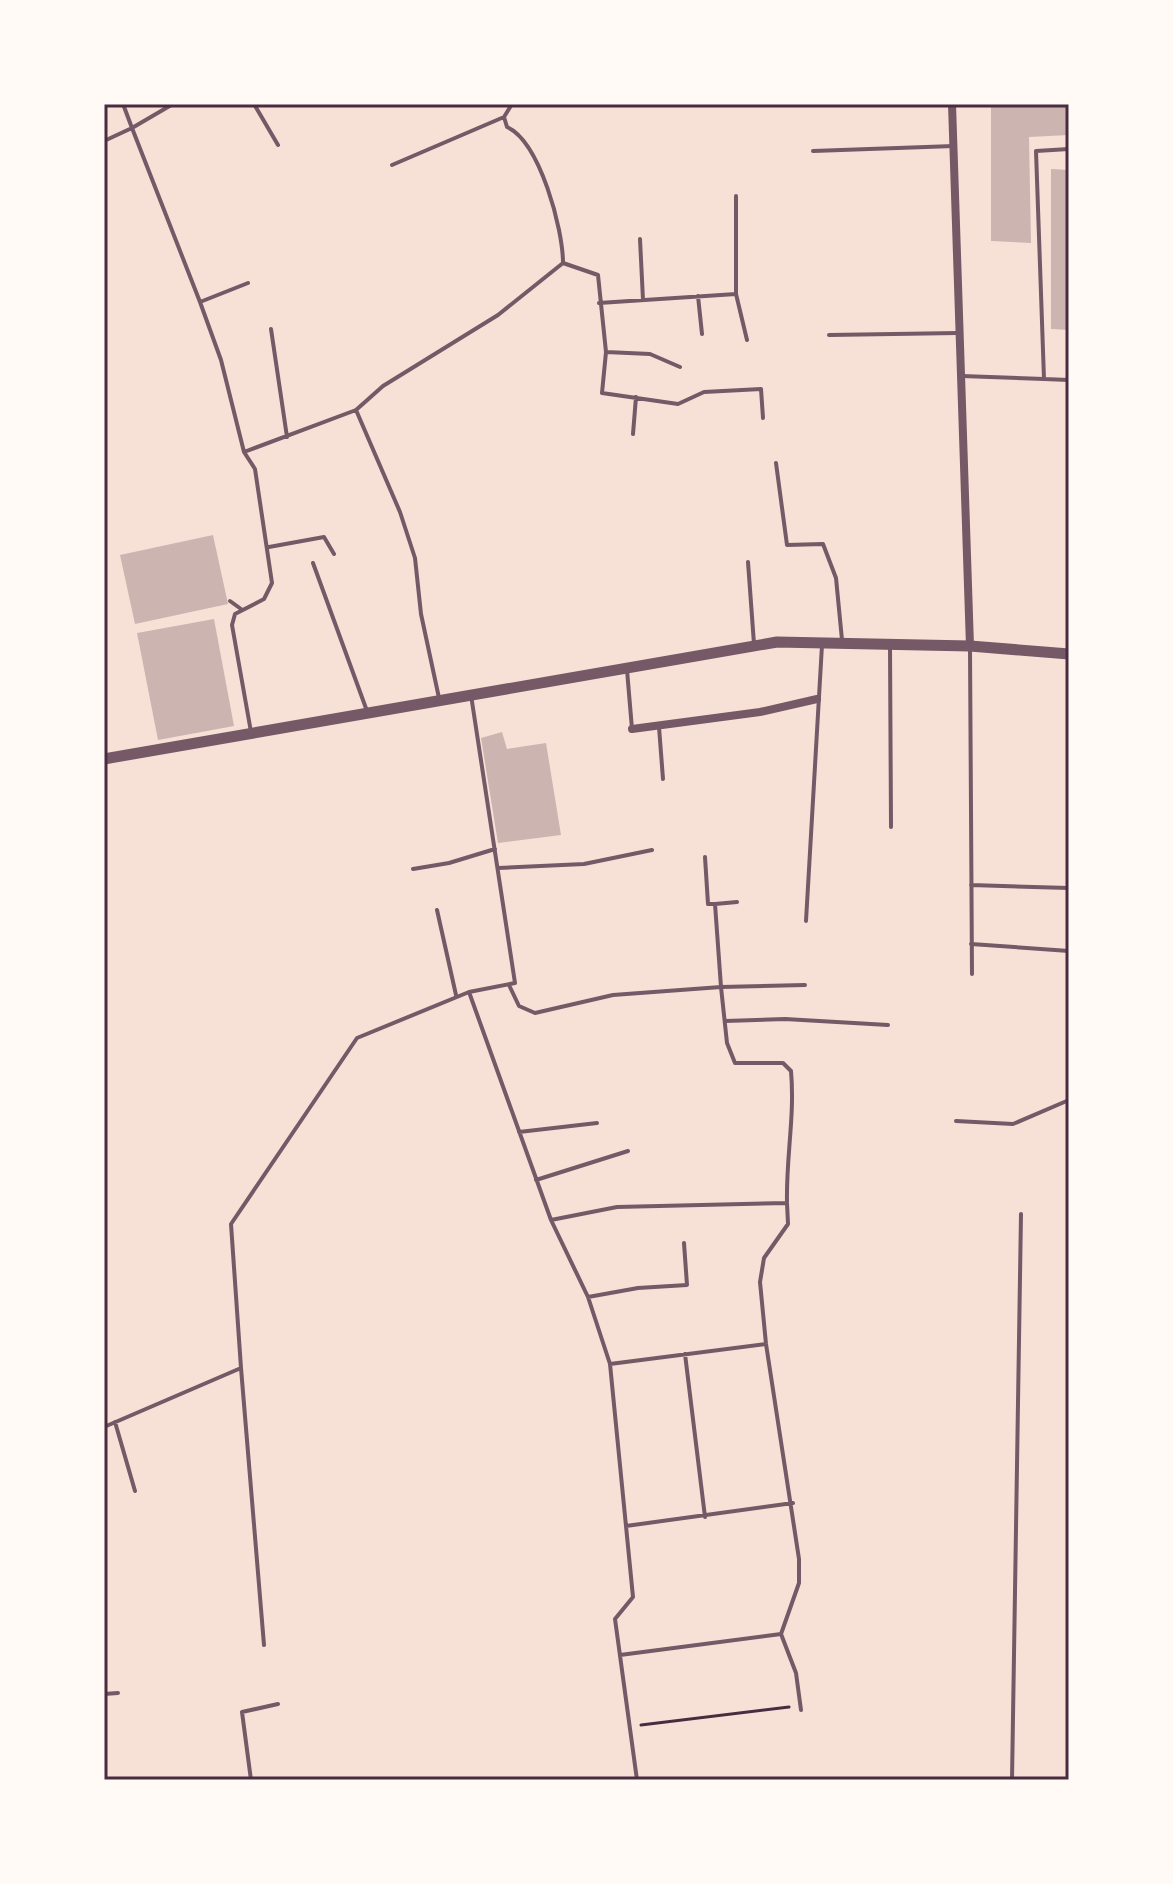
<svg xmlns="http://www.w3.org/2000/svg" width="1173" height="1884" font-family="'Open Sans',sans-serif">
	<style>
		.building { fill: #ccb4b1 }
		.lines { fill: none; stroke-linecap: round; stroke-linejoin: round }
		.path { stroke: #4a2c40; stroke-width: 3 }
		.service { stroke: #755966; stroke-width: 4 }
		.minor { stroke: #755966; stroke-width: 8 }
		.tertiary { stroke: #755966; stroke-width: 11 }
		.neatline { fill: none; stroke: #4a2c40; stroke-width: 3 }
	</style>
	<rect width="100%" height="100%" fill="#f7e1d7"/>
	<path class="building" d="M991 104H1069V135L1029 137 1031 243 991 241Z
		M1051 169 1069 170V330L1051 329Z
		M213 535 228 604 135 624 120 555Z
		M214 619 234 726 158 740 137 633Z
		M502 732 507 749 546 743 561 835 498 843 481 738Z"/>
	<g class="lines">
		<path class="path" d="M641 1725 789 1707"/>
		<path class="service" d="M173 104 132 128 200 302 221 360 244 452 255 469 272 583 264 599 235 614 232 625 251 732
			M254 104 278 145
			M104 141 132 128 123 104
			M1069 149 1036 151 1044 379 1069 380
			M813 151 954 146
			M392 165 504 117
			M736 196V294L747 340
			M640 239 643 300
			M563 263 598 275 606 352 602 393 678 404 704 392 761 389 763 418
			M698 296 702 334
			M200 302 248 283
			M599 303 736 294
			M271 329 287 437
			M829 335 958 333
			M606 352 650 354 680 367
			M962 376 1044 379
			M356 410 400 512 415 558 421 614 439 698
			M633 434 636 397
			M244 452 356 410 383 386 498 315 563 263C563 229 540 142 507 127L504 117 512 104
			M776 463 787 545 823 544 836 578 842 640
			M269 547 324 537 334 554
			M748 562 754 644
			M313 563 367 711
			M230 601 241 609
			M890 646 891 827
			M970 649 972 974
			M627 670 632 729
			M471 695 515 983 469 992 551 1220 588 1297 610 1364 633 1597 615 1619 637 1780
			M659 727 663 779
			M705 857 708 904H715
			M498 868 584 864 652 850
			M413 869 449 863 495 849
			M971 885 1069 888
			M737 902 715 904 721 987 805 985
			M437 910 456 995
			M806 921 822 645
			M971 944 1069 951
			M509 985 519 1006 535 1013 613 995 721 987 727 1043 735 1063H783L791 1071C795 1116 786 1157 787 1202
			M725 1021 785 1019 888 1025
			M956 1121 1013 1124 1069 1100
			M519 1132 597 1123
			M536 1180 628 1151
			M551 1220 617 1207 787 1203 788 1224 764 1258 760 1282 766 1344 799 1559V1583L781 1634 620 1655
			M588 1297 638 1288 687 1285 684 1243
			M685 1354 705 1517
			M610 1364 766 1344
			M241 1368 264 1645
			M115 1422 135 1491
			M104 1427 241 1368 231 1224 357 1038 469 992
			M626 1526 793 1503
			M781 1634 796 1673 801 1710
			M104 1694 118 1693
			M251 1780 242 1712 278 1704
			M1012 1780 1021 1214"/>
		<path class="minor" d="M952 104 970 646
			M632 729 760 712 817 699"/>
		<path class="tertiary" d="M104 759 777 642 970 646 1069 654"/>
	</g>
	<rect width="1173" height="1884" fill="none" stroke="#fffaf5" stroke-width="212"/>
	<rect x="106" y="106" width="961" height="1672" class="neatline"/>
</svg>
